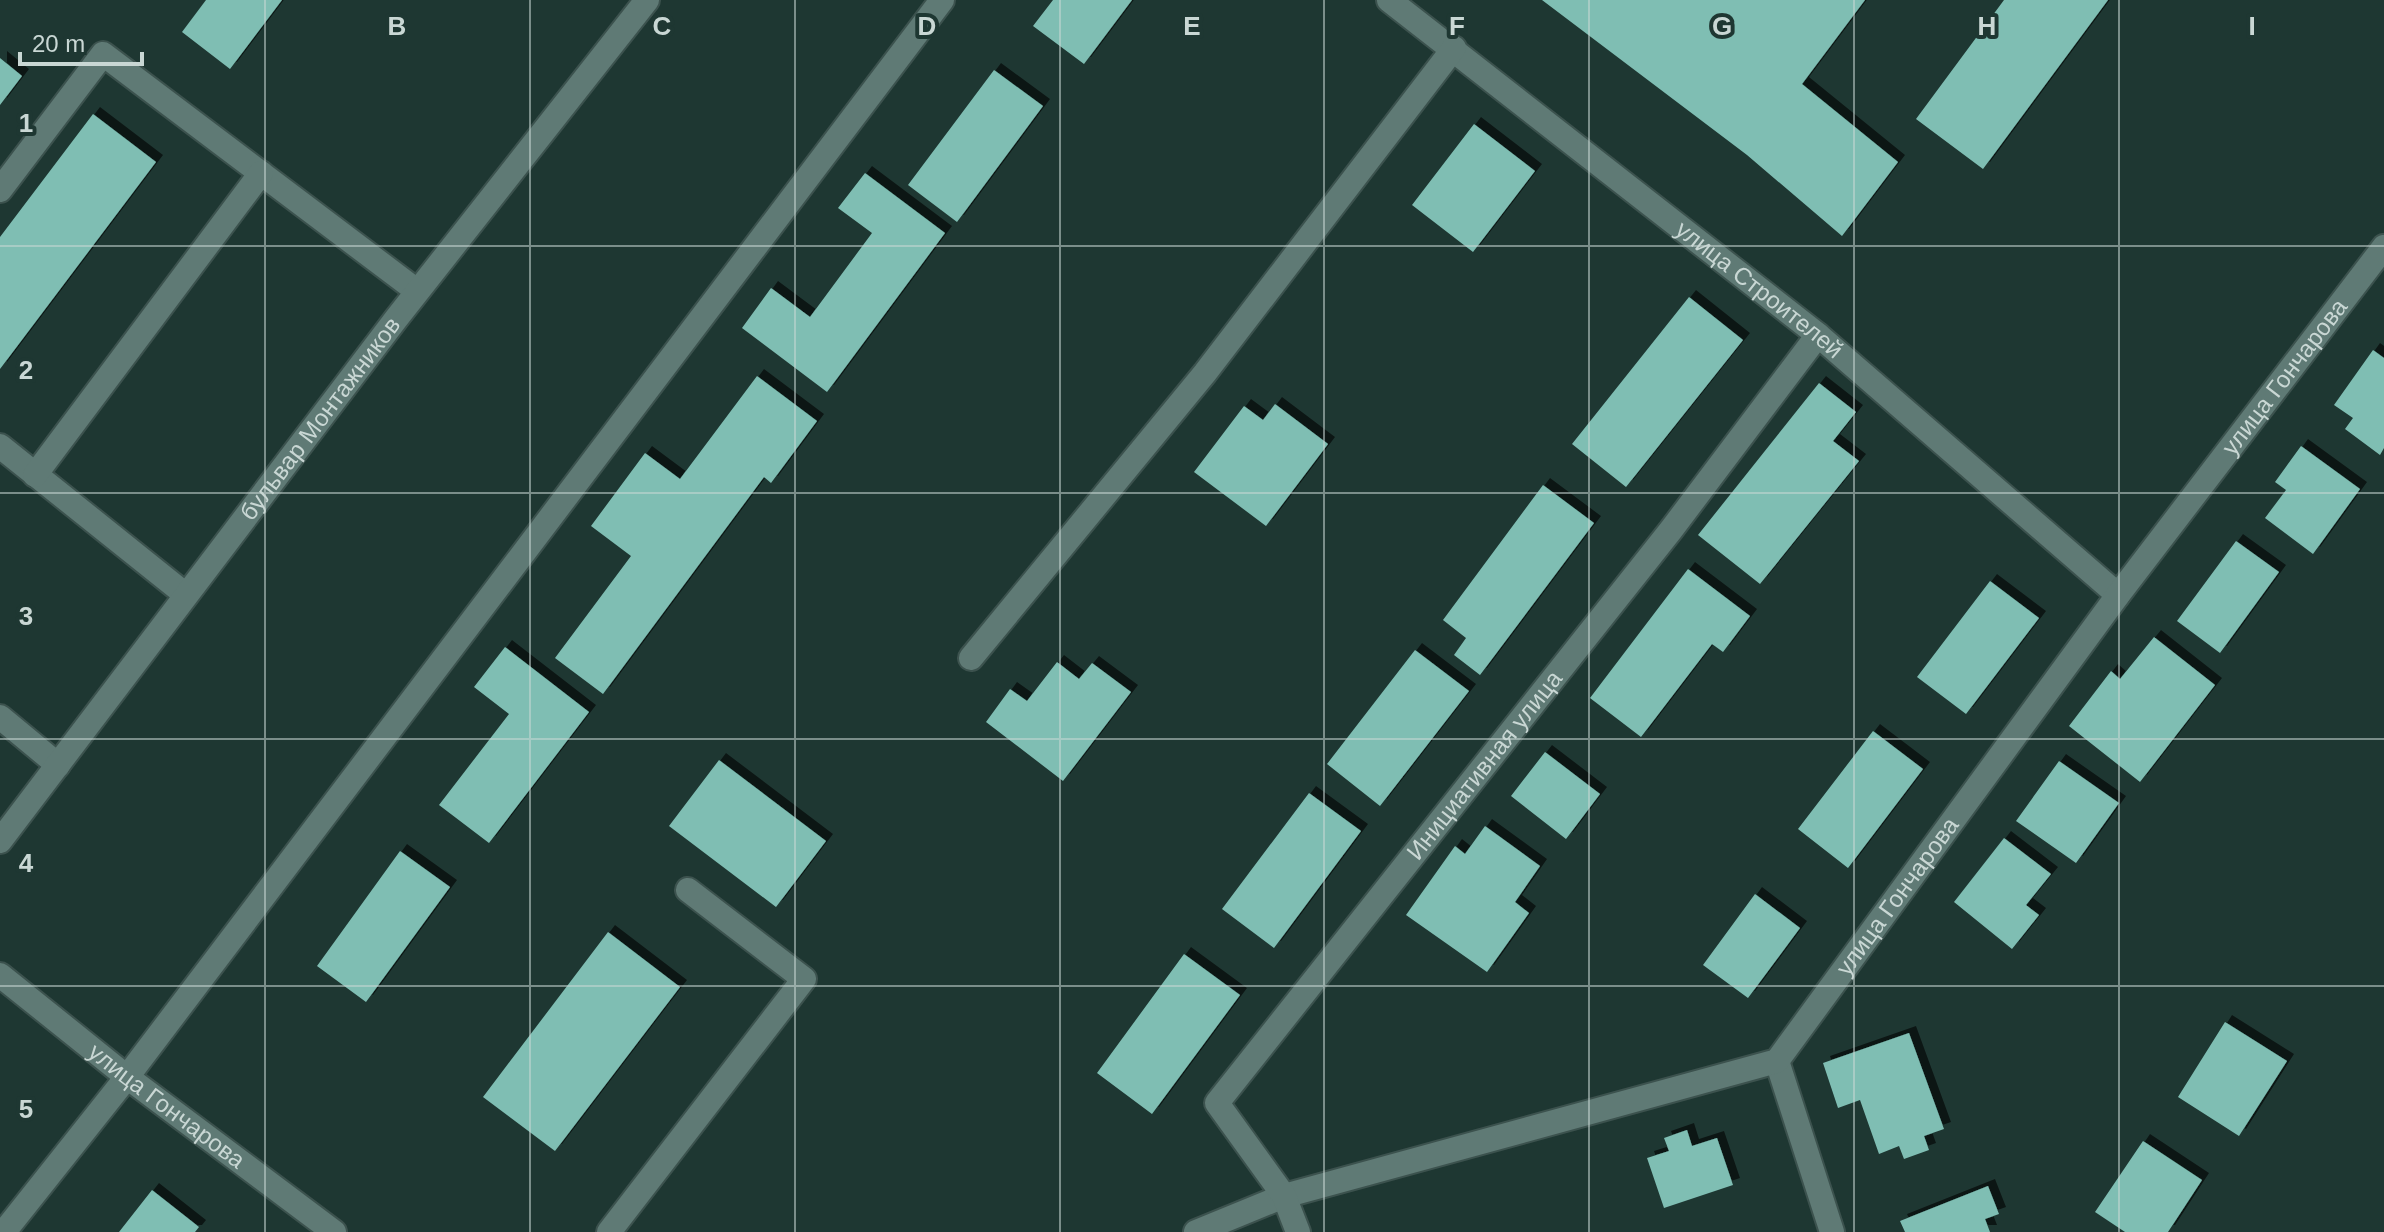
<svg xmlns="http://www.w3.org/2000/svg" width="2384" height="1232" font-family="Arial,sans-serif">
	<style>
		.building { fill: #7fbeb3; filter: url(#shadow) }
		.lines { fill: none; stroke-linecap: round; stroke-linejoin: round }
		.minor-casing { stroke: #3c524e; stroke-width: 28 }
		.minor { stroke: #5f7a75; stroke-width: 24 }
		.grid { fill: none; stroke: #c9d7d4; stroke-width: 2; stroke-opacity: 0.55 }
		.labels { text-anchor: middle; stroke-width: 8; stroke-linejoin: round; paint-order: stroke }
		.street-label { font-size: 24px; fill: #c9d7d4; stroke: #1e3732 }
		.grid-label { font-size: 26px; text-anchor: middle; font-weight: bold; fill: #c9d7d4; stroke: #1e3732; stroke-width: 8; stroke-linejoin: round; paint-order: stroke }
	</style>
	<defs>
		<filter id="shadow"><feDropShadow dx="7" dy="-7" stdDeviation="0" flood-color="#0009"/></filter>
	</defs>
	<rect width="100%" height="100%" fill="#1e3732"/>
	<path class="building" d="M206 0H282L230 69 182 32Z
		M1053 0H1132L1084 64 1033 26Z
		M1542 0H1865L1802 84 1898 162 1842 236 1747 155Z
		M2004 0H2108L1983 169 1916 119Z
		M0 58 22 76 0 105Z
		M994 70 1043 106 957 222 908 185Z
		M93 114 156 162 0 369V237Z
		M1474 124 1535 171 1473 252 1412 205Z
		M865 173 945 233 827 392 742 328 771 288 810 317 872 233 838 208Z
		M1689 297 1743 340 1626 487 1572 444Z
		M2373 350 2384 358V448L2380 455 2345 429 2353 418 2334 405Z
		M757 376 817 421 771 483 764 477 603 694 555 658 631 556 591 526 645 453 680 479Z
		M1819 383 1856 412 1833 441 1859 461 1760 584 1698 535Z
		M1275 404 1328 444 1266 526 1194 472 1244 406 1263 420Z
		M2301 446 2360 489 2313 554 2265 518 2286 490 2275 482Z
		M1543 485 1594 523 1480 675 1454 655 1466 638 1443 620Z
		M2236 541 2279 572 2220 653 2177 621Z
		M1688 569 1750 616 1723 652 1712 644 1641 737 1590 698Z
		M1990 581 2039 618 1966 714 1917 677Z
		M2154 637 2215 685 2140 782 2069 726 2111 671 2120 679Z
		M505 647 589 712 489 843 439 805 509 714 474 687Z
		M1415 650 1469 691 1380 806 1327 764Z
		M1057 662 1079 679 1092 663 1131 692 1063 781 986 722 1010 689 1027 701Z
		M1873 731 1923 769 1848 868 1798 829Z
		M1545 752 1600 794 1566 839 1511 796Z
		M719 760 826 841 776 907 669 826Z
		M2059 761 2119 803 2076 863 2016 821Z
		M1309 793 1361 831 1274 948 1222 909Z
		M1485 826 1540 866 1515 902 1529 913 1487 972 1406 915 1455 846 1465 854Z
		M2004 838 2051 874 2026 905 2039 915 2012 949 1954 902Z
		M400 851 450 887 366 1002 317 966Z
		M1755 894 1800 928 1748 998 1703 965Z
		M608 932 680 987 555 1151 483 1097Z
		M1184 954 1240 995 1152 1114 1097 1073Z
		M2225 1022 2287 1061 2239 1136 2178 1097Z
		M1909 1033 1944 1129 1924 1136 1929 1150 1904 1159 1899 1146 1879 1154 1860 1100 1838 1108 1823 1063Z
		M1687 1130 1692 1146 1717 1138 1733 1185 1664 1208 1647 1158 1669 1151 1664 1138Z
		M2143 1141 2202 1180 2168 1232H2125L2095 1212Z
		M1988 1186 1999 1214 1985 1219 1990 1232H1905L1900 1221Z
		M152 1190 199 1227 195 1232H119Z"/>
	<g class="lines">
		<g class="minor-casing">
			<g id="minor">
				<path id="s1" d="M1389 0 1818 335 2118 595"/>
				<path d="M0 190 103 54 417 291"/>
				<path d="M0 446 186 595"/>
				<path d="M35 475 261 173"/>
				<path d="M971 658 1205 373 1454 48"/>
				<path d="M0 717 58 765"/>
				<path id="s2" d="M0 841 396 319 647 0"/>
				<path id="s3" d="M0 975 127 1077 334 1232"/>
				<path d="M1777 1061 1832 1232"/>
				<path d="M4 1232 127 1077 942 0"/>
				<path d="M609 1232 804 979 688 890"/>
				<path id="s4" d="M1196 1232 1284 1196 1777 1061 2118 595 2384 247"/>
				<path id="s5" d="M1298 1232 1284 1196 1217 1103 1671 530 1818 335"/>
			</g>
		</g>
		<use href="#minor" class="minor"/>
	</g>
	<path class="grid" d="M265 0V1232M530 0V1232M795 0V1232M1060 0V1232M1324 0V1232M1589 0V1232M1854 0V1232M2119 0V1232M0 246H2384M0 493H2384M0 739H2384M0 986H2384"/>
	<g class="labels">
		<g class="street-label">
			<text dy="8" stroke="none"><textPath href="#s1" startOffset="470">улица Строителей</textPath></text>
			<text dy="8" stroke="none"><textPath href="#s4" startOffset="1458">улица Гончарова</textPath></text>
			<text dy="8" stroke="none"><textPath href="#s2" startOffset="530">бульвар Монтажников</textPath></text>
			<text dy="8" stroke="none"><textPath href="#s5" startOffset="584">Инициативная улица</textPath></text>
			<text dy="8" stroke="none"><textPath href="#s4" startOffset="810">улица Гончарова</textPath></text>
			<text dy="8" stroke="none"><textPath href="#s3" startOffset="212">улица Гончарова</textPath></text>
		</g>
	</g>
	<g class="grid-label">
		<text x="397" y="35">B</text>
		<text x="662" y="35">C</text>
		<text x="927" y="35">D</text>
		<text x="1192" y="35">E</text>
		<text x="1457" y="35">F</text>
		<text x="1722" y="35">G</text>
		<text x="1987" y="35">H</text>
		<text x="2252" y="35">I</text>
		<text x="26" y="132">1</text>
		<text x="26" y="379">2</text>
		<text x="26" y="625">3</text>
		<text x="26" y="872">4</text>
		<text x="26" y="1118">5</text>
	</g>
	<path d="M20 52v12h122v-12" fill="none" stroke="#c9d7d4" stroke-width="4"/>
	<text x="32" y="52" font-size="24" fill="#c9d7d4" stroke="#1e3732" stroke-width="6" paint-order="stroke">20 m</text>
</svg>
